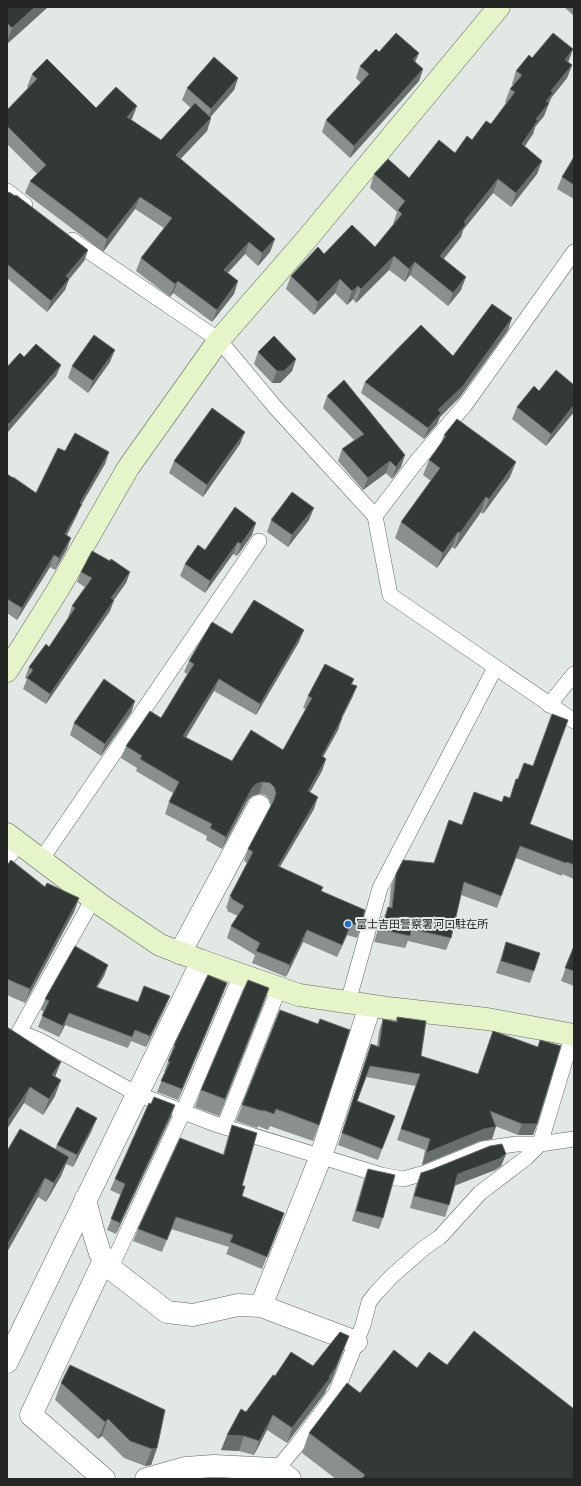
<svg xmlns="http://www.w3.org/2000/svg" width="581" height="1486" font-family="'Fira Sans','Noto Sans JP',sans-serif">
	<style>
		.lines { fill: none; stroke-linecap: round; stroke-linejoin: round }
		.lane-casing { stroke: #616662; stroke-width: 16 }
		.street-casing { stroke: #616662; stroke-width: 23 }
		.secondary-casing { stroke: #616662; stroke-width: 23 }
		.lane { stroke: #fff; stroke-width: 15 }
		.street { stroke: #fff; stroke-width: 22 }
		.secondary { stroke: #e6f4ca; stroke-width: 22 }
		.wall { fill: #8a908d }
		.shaded-wall { fill: #686e6b }
		.building { fill: #333937; stroke: #686e6b }
		.poi-dot { fill: #226dd8; stroke: #e2e8e3; stroke-width: 1.5 }
		.labels { text-anchor: middle; stroke-width: 4; stroke-linejoin: round; paint-order: stroke }
		.poi-label { font-size: 11px; fill: #242624; stroke: #e2e8e3; text-anchor: start }
	</style>
	<rect width="100%" height="100%" fill="#e2e8e3"/>
	<g class="lines">
		<g class="lane-casing">
			<path id="lane" d="M7 191 25 205
				M72 240 219 340 275 407 375 516 390 595 574 721
				M375 516 417 461 465 405 574 252
				M549 705 574 674
				M7 859 19 843
				M41 860 259 541
				M93 899 19 1032 41 1041 137 1094 215 1124 381 1175 403 1179 425 1173 483 1149 516 1144H540L574 1139
				M348 1002 380 888 495 668
				M224 1127 279 988
				M111 1267 183 1112 241 975
				M277 1469 298 1444 336 1393 363 1325 369 1302 376 1293 392 1276 424 1248 440 1237 480 1193 526 1158 540 1144 573 1034"/>
		</g>
		<g class="street-casing">
			<path id="street" d="M180 953 259 806
				M85 1200 94 1234 100 1253 114 1271 167 1312 193 1315 238 1305 261 1306 356 1342
				M261 1306 321 1156 370 1006
				M7 1362 202 961
				M104 1479 31 1415 105 1258
				M146 1479 185 1468 214 1466 277 1469 290 1479"/>
		</g>
		<g class="secondary-casing">
			<path id="secondary" d="M7 671 59 588 128 468 219 340 306 240 499 7
				M7 834 101 905 160 945 202 961 299 995 387 1008 487 1019 574 1035"/>
		</g>
		<use href="#lane" class="lane"/>
		<use href="#street" class="street"/>
		<use href="#secondary" class="secondary"/>
	</g>
	<path class="wall" d="M7 7H48L7 44Z
		M564 7H574V16Z
		M573 49 568 62 572 65 567 78 551 98 544 116 535 127 533 134 524 146 542 161 537 174 511 207 493 193 463 230 461 237 444 259 461 290 448 306 410 275 405 282 389 270 356 303 353 299 347 305 335 293 314 315 286 289 291 276 324 254 375 247 394 224H393L397 212 370 188 374 174 409 178 455 153 472 140 491 124 506 103 505 102 510 89 513 85 512 84 516 71 532 58Z
		M379 52 423 69 419 81 350 158 322 132 326 120 361 83 356 78 360 66Z
		M32 74 96 108 132 119 131 120 161 140 191 108 182 100 187 88 238 78 234 90 210 117 211 118 207 131 180 159 275 239 270 252 258 266 245 254 228 273 238 281 234 294 212 322 173 293 170 297 136 271 141 258 164 228 135 209 103 252 25 193 30 181 37 174 7 144V110L29 88 27 87Z
		M574 157V199L557 189 562 177Z
		M7 194 88 250 84 261 69 279 65 290 47 312 7 278Z
		M512 318 508 330 459 398 440 417 437 424 424 439 361 393 365 382 453 356Z
		M258 352 296 359 292 371 280 383H272L254 364Z
		M24 357 61 365 56 376 7 433V367Z
		M110 362 88 393 68 378 72 366Z
		M574 385V412L546 446 512 419 517 407 539 391Z
		M327 396 401 467 392 479 386 473 363 490 338 461 342 449 354 440 323 408Z
		M444 435 510 477 483 514 481 512 455 549 452 547 437 568 395 538 401 522 431 481 423 475 429 460 441 443Z
		M240 444 203 497 169 473 174 461Z
		M65 451 109 452 105 464 80 507 77 515 67 535V549L55 570 50 567 17 620 7 613V474L36 493Z
		M271 520H309L288 547 267 532Z
		M252 535 237 556 233 554 205 593 180 576 185 564 205 550Z
		M81 572H130L126 583 114 600 110 611 46 704 23 689 27 679 25 678 29 667 49 647 69 617H68L72 606 85 587 77 582Z
		M232 634 299 642 256 715 214 691 186 738 232 761 283 750 306 709 303 708 308 696 354 679 352 684 357 686 352 698 342 718 338 730 323 757 326 759 322 771 310 792 314 809 280 867 321 891 361 926 357 938 347 935 337 957 303 942 286 977 252 963 255 955 227 938 231 926 238 916 227 911 228 909 226 908 230 896 247 863 244 861 248 849 271 806 269 799 265 795 259 794 252 796 248 800 222 849 206 840 207 836 165 814 169 802 173 793 136 771 137 768 121 758 126 746 161 718 187 674 184 672 189 661Z
		M135 701 131 713 101 756 70 735 74 723Z
		M530 824 574 841V879L562 874V876L516 858 497 908 461 895 451 938 446 950 408 941 405 948 374 942 382 917H384L388 907 389 908 391 886 396 874 434 863 462 825Z
		M7 865 45 887 79 898 74 912 25 1003 7 995Z
		M506 942 534 971 530 983 496 973Z
		M574 945V986L561 981Z
		M108 965 104 976 97 987 138 1002 170 996 165 1008 146 1047 131 1041 128 1048 65 1025 59 1037 38 1027 44 1012 41 1010 45 999Z
		M223 994 178 1100 157 1092 165 1072H164L174 1045Z
		M263 1005 219 1116 195 1107 201 1090Z
		M280 1010 319 1125 313 1141 270 1126 268 1130 258 1126 257 1128 236 1121Z
		M397 1017 421 1056 478 1074 538 1047 540 1040 537 1124 533 1135H518L495 1126 492 1139 480 1141 422 1165 425 1150 397 1140 416 1086 366 1077 357 1101 395 1116 378 1160 338 1145 371 1044 377 1046 379 1031 383 1019 396 1022Z
		M7 1027 55 1077V1096L43 1115 24 1103 7 1129Z
		M151 1104 171 1117 116 1234 107 1230 121 1195 110 1190 115 1179Z
		M232 1125 242 1186V1196L284 1213 262 1269 226 1254 229 1247 171 1229 162 1252 133 1241 138 1229 223 1154 228 1137Z
		M92 1130 73 1167 66 1164 61 1176 46 1202 38 1197 7 1252 57 1145Z
		M506 1154 501 1166 495 1170 455 1185 449 1205 445 1217 410 1208 416 1185 421 1173Z
		M368 1169 383 1218 379 1229 352 1221 364 1179Z
		M343 1351 331 1382 327 1388 325 1393 287 1443 267 1430 254 1455 239 1451 221 1450 246 1412 275 1376 313 1366Z
		M447 1365 574 1479H336L302 1453 309 1433 360 1393 417 1368Z
		M61 1383 157 1448 151 1465 145 1466 124 1458 102 1436 98 1439 55 1400Z"/>
	<path class="shaded-wall" d="M35 7H48L7 44V41L12 28Z
		M573 49 568 63 565 60Z
		M419 53 414 65 413 60Z
		M572 65 567 78 551 98 544 116 535 127 533 134 517 158 522 144 546 101 551 91Z
		M423 69 419 81 350 158 354 146Z
		M238 78 234 90 207 121 211 109Z
		M137 106 132 119 122 130 127 117Z
		M211 118 207 131 172 168 176 155Z
		M542 161 537 174 511 207 516 193Z
		M498 179 493 193 463 230 461 237 435 269 440 256 464 222Z
		M140 197 135 209 103 252 107 239Z
		M275 239 270 252 258 266 262 253Z
		M249 242 245 254 219 282 224 270Z
		M88 250 84 261 62 288 66 276Z
		M394 256 389 270 356 303 361 289Z
		M415 262 410 275 405 282 409 269Z
		M466 277 461 290 448 306 453 293Z
		M69 279 65 290 47 312 51 301Z
		M340 279 335 293 314 315 318 302Z
		M178 281 173 293 170 297 175 284Z
		M238 281 234 294 212 322 217 310Z
		M358 286 353 299 347 305 352 291Z
		M512 318 508 330 459 398 440 417 437 424 424 439 428 428 438 410Z
		M115 350 110 362 88 393 93 381Z
		M296 359 292 371 280 383H272L277 371Z
		M61 365 56 376 7 433V430L9 424Z
		M574 405V412L546 446 551 434Z
		M245 432 240 444 203 497 207 485Z
		M109 452 105 464 80 507 77 515 61 546 65 534 80 503Z
		M405 455 401 467 392 479 396 467Z
		M390 461 386 473 363 490 368 478Z
		M516 462 510 477 483 514 489 499Z
		M486 497 481 512 455 549 460 533Z
		M314 508 309 520 288 547 292 535Z
		M256 523 252 535 237 556 241 544Z
		M458 532 452 547 437 568 443 553Z
		M71 538 67 549 55 570 59 558Z
		M238 542 233 554 205 593 210 581Z
		M54 555 50 567 17 620 22 608Z
		M130 572 126 583 107 609 111 598Z
		M114 600 110 611 46 704 50 694Z
		M304 630 299 642 256 715 260 704Z
		M219 679 214 691 179 748 183 736Z
		M357 686 352 698 342 718 338 730 317 768 322 756Z
		M135 701 131 713 101 756 105 744Z
		M326 759 322 771 304 803 308 791Z
		M263 782 259 794 252 796 248 800 222 849 226 837 252 788 256 784Z
		M318 797 314 809 273 878 278 866Z
		M79 898 74 912 25 1003 30 989Z
		M351 924 347 935 337 957 342 945Z
		M307 930 303 942 286 977 290 965Z
		M108 965 104 976 91 998 96 987Z
		M227 983 223 994 178 1100 182 1089Z
		M269 988 263 1005 219 1116 225 1099Z
		M170 996 165 1008 146 1047 150 1036Z
		M69 1013 65 1025 59 1037 63 1026Z
		M61 1062 55 1077 52 1075Z
		M61 1080 55 1096 43 1115 49 1099Z
		M30 1087 24 1103 7 1129V1122Z
		M175 1105 171 1117 116 1234 120 1223Z
		M97 1118 92 1130 73 1167 77 1155Z
		M522 1124H537L533 1135H518Z
		M496 1127 492 1139 480 1141 422 1165 426 1153 484 1129Z
		M506 1154 501 1166 495 1170 454 1186 458 1174Z
		M69 1157 61 1176 46 1202 54 1183Z
		M45 1178 38 1197 7 1252V1245Z
		M284 1213 280 1225 262 1269 267 1257Z
		M349 1336 331 1382 327 1388 325 1393 287 1443 292 1428Z
		M273 1415 267 1430 254 1455 259 1441Z
		M108 1419 102 1436 98 1439 105 1422Z
		M227 1435 244 1436 239 1451 221 1450Z
		M157 1448 151 1465 145 1466 152 1449Z"/>
	<path class="building" d="M7 7H35L12 28 7 23Z
		M396 33 419 53 413 60 423 69 354 146 326 120 369 74 360 66 376 49 379 52Z
		M553 33 573 49 565 60 572 65 551 91 553 93 546 101 549 103 536 119 538 120 522 144 542 161 516 193 498 179 464 222 466 224 440 256 466 277 453 293 415 262 409 269 394 256 361 289 358 286 352 291 340 279 318 302 291 276 318 247 324 254 352 225 375 247 402 214 398 210 405 201 374 174 388 159 409 178 439 140 455 153 467 136 472 140 486 121 491 124 515 92 510 89 522 75 516 71 529 55 532 58Z
		M214 57 238 78 211 109 187 88Z
		M47 59 96 108 116 87 137 106 127 117 161 140 195 103 211 118 176 155 275 239 262 253 249 242 224 270 238 281 217 310 178 281 175 284 141 258 172 218 140 197 107 239 30 181 46 165 7 126V110L37 79 32 74Z
		M574 157V185L562 177Z
		M9 192 15 196 16 195 88 250 66 276 69 279 51 301 7 264V194Z
		M492 304 512 318 463 386 438 410 441 413 428 428 365 382 421 325 453 356Z
		M94 335 115 350 93 381 72 366Z
		M274 336 296 359 284 371H277L258 352Z
		M36 344 61 365 9 424 7 423V367L20 353 24 357Z
		M556 370 574 385V405L551 434 517 407 534 386 539 391Z
		M344 380 405 455 396 467 390 461 368 478 342 449 364 434 327 396Z
		M212 408 245 432 207 485 174 461Z
		M457 419 516 462 489 499 486 497 460 533 458 532 443 553 401 522 440 468 429 460 446 436 444 435Z
		M75 433 109 452 80 503 82 504 65 534 71 538 59 558 54 555 22 608 7 599V474L13 478V477L36 493 58 448 65 451Z
		M292 492 314 508 292 535 271 520Z
		M235 507 256 523 241 544 238 542 210 581 185 564 198 545 205 550Z
		M92 551 110 561 111 559 130 572 111 598 114 600 50 694 27 678 33 670 29 667 46 644 49 647 75 608 72 606 92 578 81 572Z
		M254 600 304 630 260 704 219 679 183 736 232 761 251 730 283 750 312 698 308 696 325 664 354 679 351 684 357 686 341 718H342L322 756 326 759 308 791 318 797 278 866 323 887 321 891 365 910 361 926 351 924 342 945 307 930 290 965 256 951 260 943 231 926 244 906 232 899V898L230 896 253 852 248 849 274 800 276 793 274 787 270 783 263 782 256 784 252 788 226 837 210 828 212 824 169 802 179 782 140 759 142 756 126 746 150 711 161 718 194 664 189 661 212 622 232 634Z
		M104 679 135 701 105 744 74 723Z
		M552 714 568 720 530 824 574 841V865L567 862 566 863 520 846 501 896 464 882 451 938 411 929 410 936 379 929 382 917 385 918 388 907 392 908 396 874 403 860 434 863 449 820 462 825 474 792 502 802 504 796 510 798 516 779H518L524 763 533 766Z
		M11 860 45 887 47 883 79 898 30 989 7 979V865Z
		M506 942 540 953 534 971 501 961Z
		M75 946 108 965 96 987 138 1002 144 986 170 996 150 1036 135 1030 132 1037 69 1013 63 1026 42 1016 49 1001 45 999Z
		M574 946V971L565 968Z
		M208 975 227 983 182 1089 161 1081 170 1062 168 1061 175 1046 174 1045Z
		M248 980 269 988 225 1099 201 1090Z
		M280 1010 318 1024 320 1019 350 1030 319 1125 276 1109 274 1114 263 1110V1111L242 1105Z
		M397 1017 426 1021 421 1056 478 1074 493 1031 538 1047 540 1040 561 1046 537 1124H522L490 1111 496 1127 484 1129 426 1153 430 1139 401 1129 420 1074 370 1066 357 1101 395 1116 382 1149 342 1133 371 1044 379 1047 383 1019 397 1022Z
		M7 1027 61 1062 52 1075 61 1080 49 1099 30 1087 7 1122Z
		M154 1097 175 1105 120 1223 111 1219 125 1184 115 1179 149 1103 151 1104Z
		M77 1107 97 1118 77 1155 57 1145Z
		M232 1125 257 1133 242 1186H245L242 1196 284 1213 267 1257 230 1242 233 1235 176 1217 167 1240 138 1229 180 1138 224 1155Z
		M20 1129 69 1157 54 1183 45 1178 7 1245V1151Z
		M502 1144 506 1154 499 1159 458 1174 449 1205 414 1196 421 1173 433 1169 490 1146Z
		M368 1169 395 1175 383 1218 356 1211Z
		M474 1331 574 1409V1479H363L362 1478 365 1475 309 1433 347 1383 360 1393 394 1350 417 1368 429 1352 447 1365Z
		M340 1332 349 1336 336 1367 329 1377 330 1378 292 1428 273 1415 259 1441 244 1436 227 1435 241 1409 246 1412 273 1375 275 1376 291 1352 313 1366Z
		M70 1365 165 1410 157 1448 152 1449 130 1441 108 1419 105 1422 61 1383Z"/>
	<circle class="poi-dot" cx="348" cy="924" r="4"/>
	<g class="labels">
		<g class="poi-label">
			<text x="356" y="928">富士吉田警察署河口駐在所</text>
		</g>
	</g>
	<rect width="581" height="1486" fill="none" stroke="#242624" stroke-width="16"/>
</svg>
